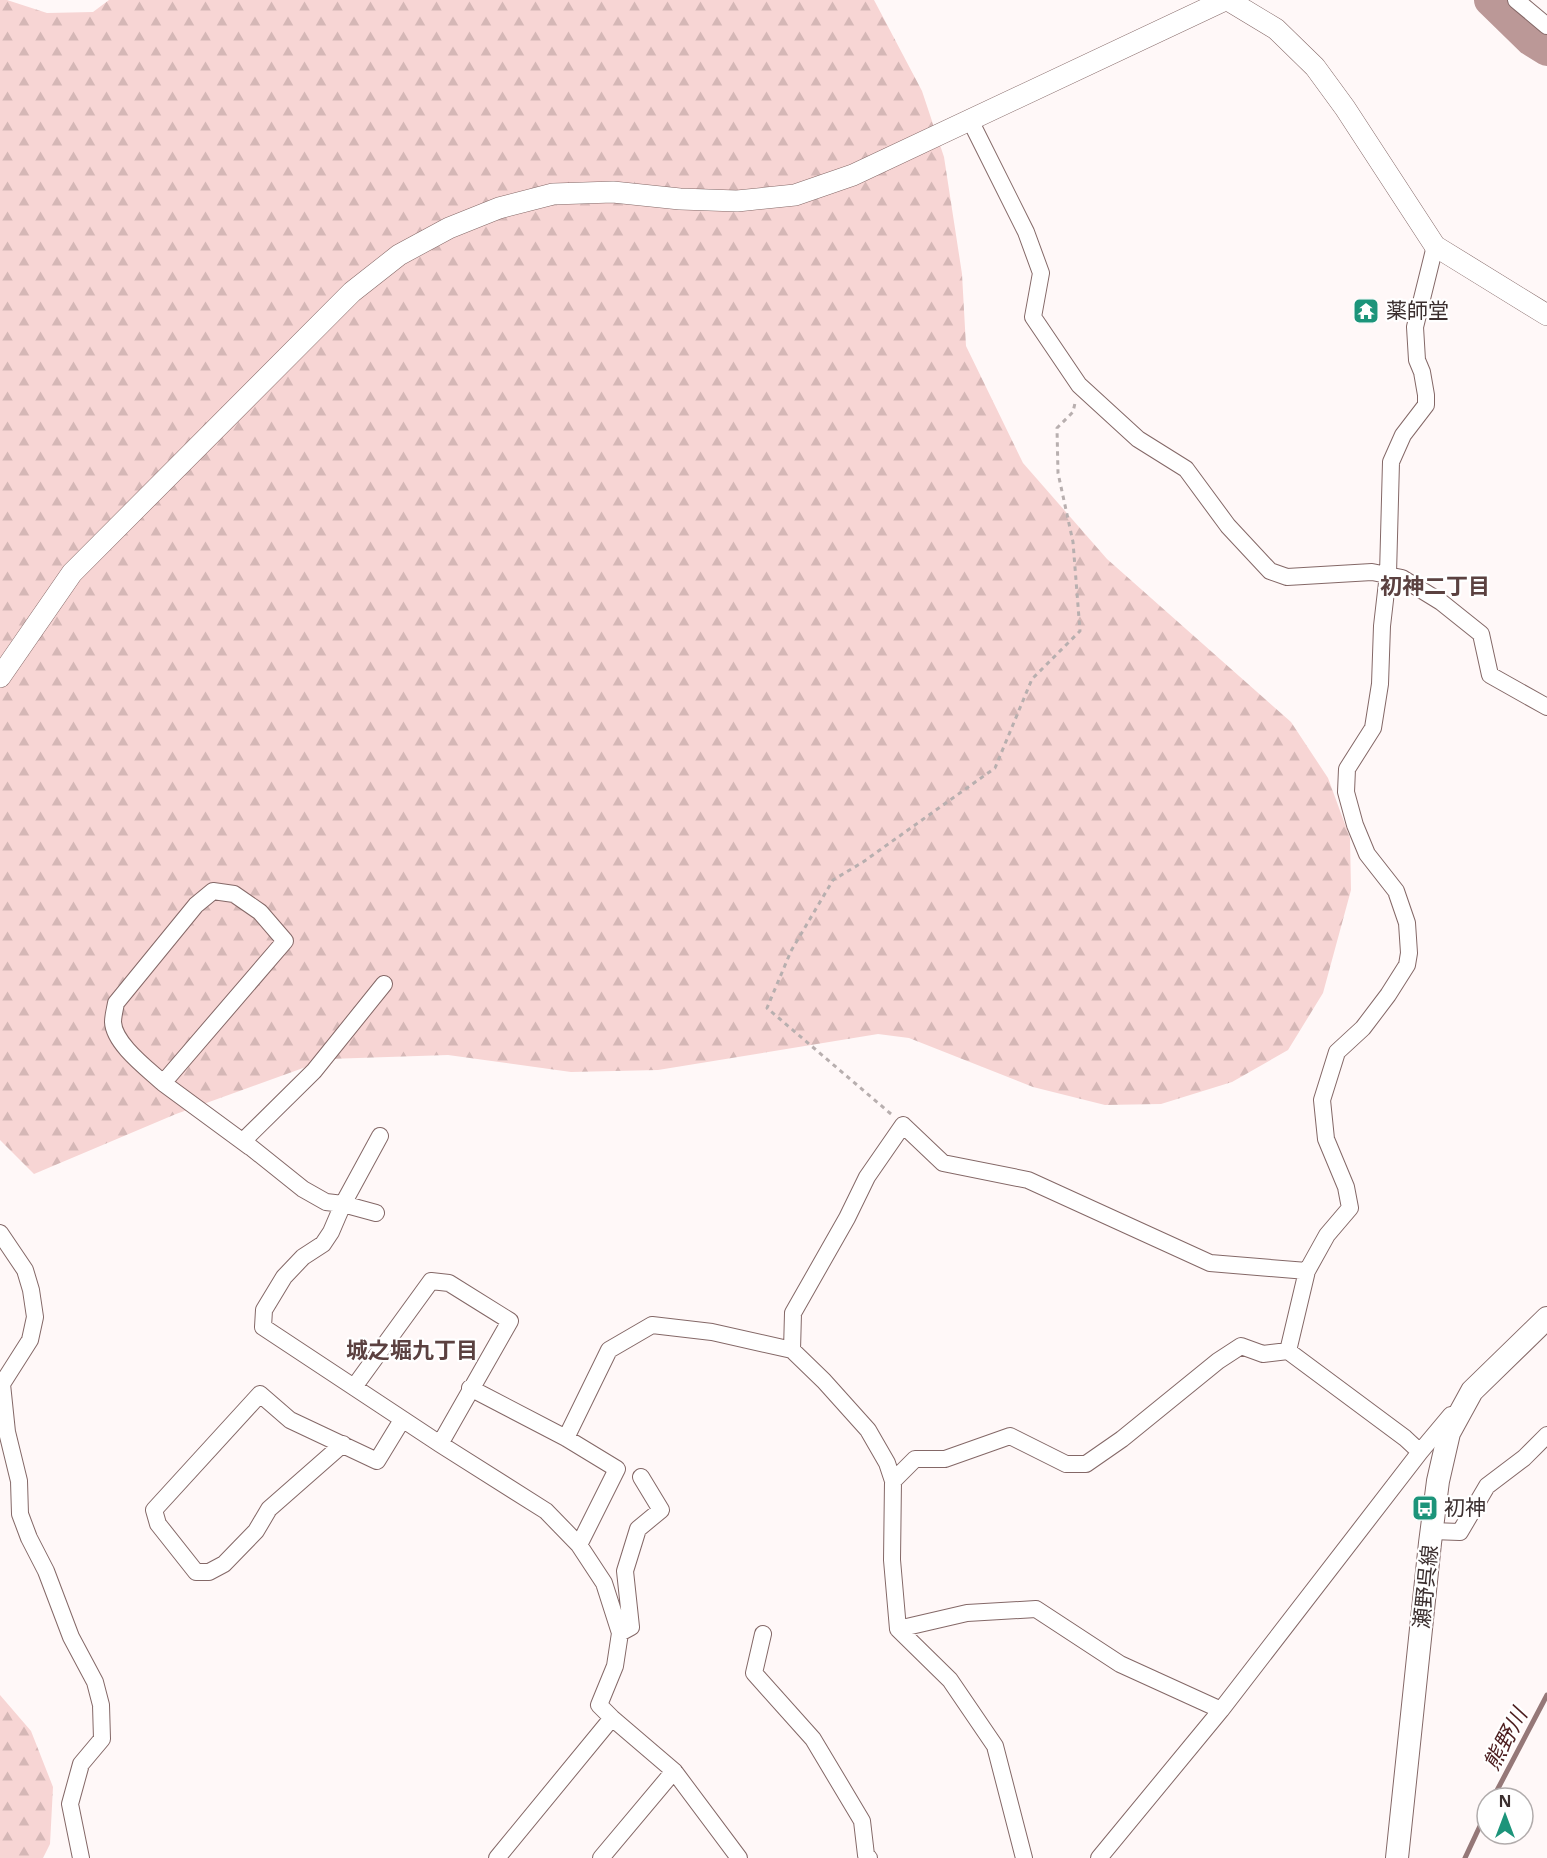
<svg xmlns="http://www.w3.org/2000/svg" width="1547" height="1858" font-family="'Noto Sans','Noto Sans JP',sans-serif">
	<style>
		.forest { fill: url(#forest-firs) }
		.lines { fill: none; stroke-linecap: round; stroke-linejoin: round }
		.stream { stroke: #957878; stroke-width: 5 }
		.river { stroke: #bb9897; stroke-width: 32 }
		.minor-casing { stroke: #846867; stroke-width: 18 }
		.tertiary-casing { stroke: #846867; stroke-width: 22 }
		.secondary-casing { stroke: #846867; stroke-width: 24 }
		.path { stroke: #b8afaf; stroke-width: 3; stroke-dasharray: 4.5 4.5; stroke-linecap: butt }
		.minor { stroke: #fff; stroke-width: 16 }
		.tertiary { stroke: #fff; stroke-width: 21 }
		.secondary { stroke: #fff; stroke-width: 22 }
		.labels { text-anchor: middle; stroke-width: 4.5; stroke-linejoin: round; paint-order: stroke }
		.poi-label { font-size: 21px; fill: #3b2f2f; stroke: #fff; text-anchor: start }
		.street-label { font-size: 21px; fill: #3b2f2f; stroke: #fff }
		.neighbourhood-label { font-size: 22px; font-weight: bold; fill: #5b4140; stroke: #fff }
		.water-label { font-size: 22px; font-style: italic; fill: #4c1d1e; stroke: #fff }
	</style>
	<defs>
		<pattern id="forest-firs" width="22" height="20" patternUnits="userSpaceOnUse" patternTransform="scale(1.5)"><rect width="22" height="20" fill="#f7d5d4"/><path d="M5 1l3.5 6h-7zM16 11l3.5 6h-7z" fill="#d5b7b6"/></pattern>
	</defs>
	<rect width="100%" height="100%" fill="#fff8f8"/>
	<path class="forest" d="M0 0H7L47 13 93 12 109 0H874L922 91 944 157 962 274 966 346 1023 463 1107 559 1291 722 1328 778 1350 838 1351 890 1323 993 1288 1050 1232 1082 1161 1104 1105 1105 1033 1087 909 1038 878 1034 658 1070 571 1072 448 1055 328 1059 176 1114 34 1174 0 1140Z
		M0 1695 31 1731 53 1787 50 1844 43 1858H0Z"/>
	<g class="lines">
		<path class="stream" d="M1493 1798 1547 1695
			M1465 1858 1487 1811"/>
		<path class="river" d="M1490 0 1531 40 1547 50"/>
		<g class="minor-casing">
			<path id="minor" d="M1516 0 1547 26
				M970 120 1026 232 1041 273 1033 317 1079 385 1138 439 1186 469 1228 526 1270 571 1287 577 1372 572 1402 578 1441 602 1481 634 1490 675 1547 707
				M213 891 234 894 260 912 285 941 163 1083C148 1069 114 1044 113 1022 113 1016 115 1009 116 1003L196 905Z
				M163 1083 250 1147
				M380 1136 343 1204 331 1232 323 1244 303 1257 284 1277 264 1310 263 1327 440 1444 546 1511 579 1545 604 1583 620 1633 615 1666 599 1705 612 1718 674 1771 739 1858
				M243 1141 314 1071 384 984
				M243 1141 303 1189 326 1202 343 1204 376 1213
				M0 1233 25 1270 31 1290 35 1317 30 1340 2 1384 7 1432 19 1481 20 1514 29 1538 46 1571 71 1637 95 1682 101 1705 102 1739 81 1764 70 1804 81 1858
				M792 1350 793 1313 847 1218 867 1177 903 1125 943 1163 1028 1180 1210 1263 1307 1271
				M354 1387 431 1281 449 1283 510 1321 440 1444
				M470 1388 566 1438 617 1469 579 1545
				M566 1438 609 1350 652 1325 712 1332 792 1350 824 1381 868 1430 887 1463 893 1481 892 1560 898 1629 950 1680 995 1746 1024 1858
				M343 1444 269 1509 256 1531 224 1564 209 1572H196L158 1524 154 1510 260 1394 290 1420 377 1461 402 1420
				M1420 1452 1405 1438 1288 1351 1307 1271 1327 1235 1350 1208 1346 1187 1326 1139 1322 1100 1337 1052 1363 1028 1388 995 1407 965 1409 953 1407 923 1396 891 1367 854 1355 825 1346 792 1347 769 1373 728 1380 684 1382 626 1388 574 1391 462 1403 435 1426 405V395L1422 372 1417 360 1415 327 1435 246
				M893 1481 915 1459H945L1010 1436 1066 1464H1086L1122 1439 1218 1361 1241 1346 1263 1354 1288 1351
				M1432 1531 1460 1532 1487 1486 1524 1458 1547 1435
				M898 1629 967 1613 1036 1609 1120 1664 1221 1710
				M620 1633 631 1627 625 1571 638 1529 661 1510 641 1477
				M763 1634 754 1673 813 1739 862 1821 866 1855 869 1858
				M497 1858 612 1718
				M601 1858 674 1771
				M1099 1858 1221 1710 1420 1452 1451 1415"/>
		</g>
		<g class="tertiary-casing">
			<path id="tertiary" d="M1228 0 1276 29 1315 67 1345 108 1435 246 1547 315
				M0 677 72 573 352 292 399 255 449 228 499 208 553 194 613 192 680 199 737 201 795 195 853 175 1225 0"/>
		</g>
		<g class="secondary-casing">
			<path id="secondary" d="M1397 1858 1430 1543 1438 1481 1449 1433 1472 1391 1547 1318"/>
		</g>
		<path class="path" d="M891 1114 767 1008 791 951 833 880 863 862 995 768 1032 679 1080 631 1073 542 1058 473 1057 428 1073 412 1075 403"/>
		<use href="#minor" class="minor"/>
		<use href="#tertiary" class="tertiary"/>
		<use href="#secondary" class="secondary"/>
	</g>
	<defs>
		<g id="temple-square" transform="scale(1.35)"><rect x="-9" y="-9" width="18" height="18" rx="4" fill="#1c947a" stroke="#fff"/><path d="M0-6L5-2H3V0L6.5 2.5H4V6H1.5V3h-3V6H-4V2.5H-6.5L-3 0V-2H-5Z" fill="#fff"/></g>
		<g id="bus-square" transform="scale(1.35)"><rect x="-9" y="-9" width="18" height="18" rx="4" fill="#1c947a" stroke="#fff"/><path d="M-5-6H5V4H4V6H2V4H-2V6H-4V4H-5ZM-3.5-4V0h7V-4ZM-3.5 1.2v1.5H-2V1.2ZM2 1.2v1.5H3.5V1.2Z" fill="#fff"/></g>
	</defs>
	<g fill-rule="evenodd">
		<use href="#temple-square" x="1366" y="311"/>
		<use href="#bus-square" x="1425" y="1508"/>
	</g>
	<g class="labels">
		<g class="poi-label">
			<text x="1386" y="318">薬師堂</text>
			<text x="1444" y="1515">初神</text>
		</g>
		<g class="street-label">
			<text transform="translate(1426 1587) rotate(-84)" y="7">瀬野呉線</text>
		</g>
		<g class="neighbourhood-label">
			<text x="1435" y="594">初神二丁目</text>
			<text x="412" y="1358">城之堀九丁目</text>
		</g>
		<g class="water-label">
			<text transform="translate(1505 1739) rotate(-62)" y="8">熊野川</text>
		</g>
	</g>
	<g transform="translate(1505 1816)"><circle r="28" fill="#ffffff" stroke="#b1acac" stroke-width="1.5"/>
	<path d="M0-4.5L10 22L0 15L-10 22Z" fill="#1c947a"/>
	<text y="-9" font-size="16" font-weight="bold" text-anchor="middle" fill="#3b2f2f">N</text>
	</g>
</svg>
